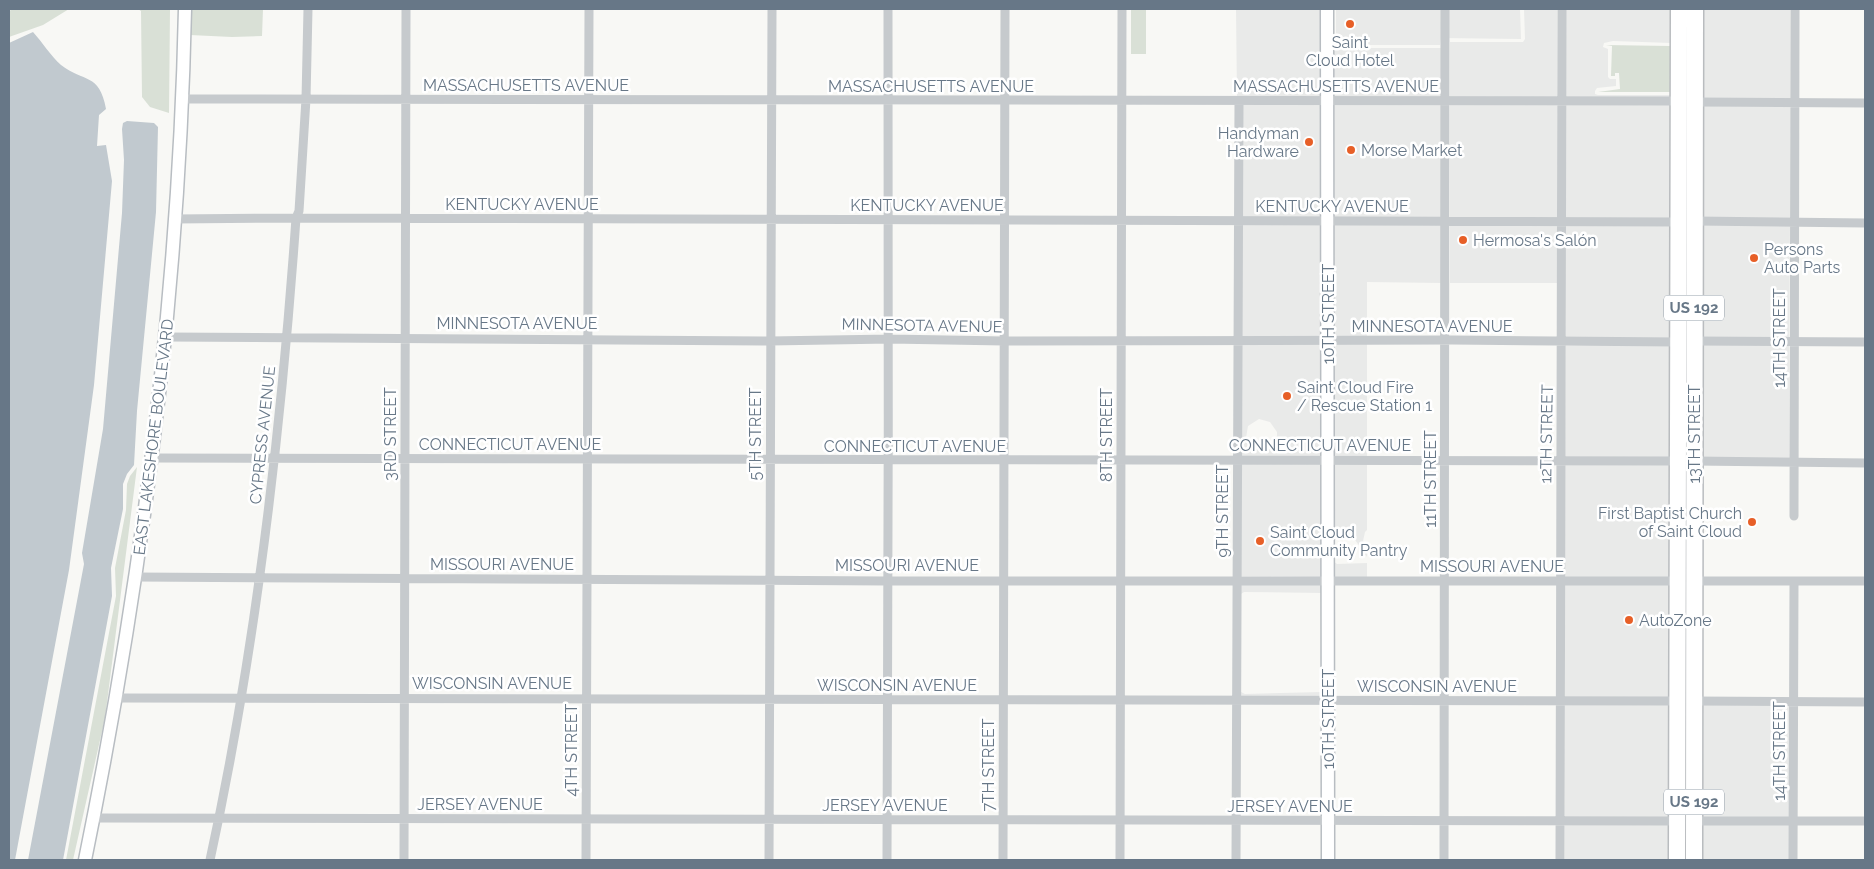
<svg xmlns="http://www.w3.org/2000/svg" width="1874" height="869" font-family="Raleway,sans-serif">
	<style>
		.built { fill: #e9eae9; fill-rule: evenodd }
		.green { fill: #d9e0d6 }
		.water { fill: #c1c9cf }
		.lines { fill: none; stroke-linecap: round; stroke-linejoin: round }
		.secondary-casing { stroke: #b8bdc2; stroke-width: 15 }
		.highway-casing { stroke: #b9bcbf; stroke-width: 19 }
		.street { stroke: #c6cacd; stroke-width: 9 }
		.secondary { stroke: #fff; stroke-width: 12 }
		.highway { stroke: #fff; stroke-width: 16 }
		.poi-dot { fill: #e75f27; stroke: #fff; stroke-width: 2 }
		.labels { text-anchor: middle; stroke-width: 5; stroke-linejoin: round; paint-order: stroke }
		.shield { fill: #fff; stroke: #95a0ab; stroke-width: 1 }
		.shield-label { font-size: 15px; font-weight: bold; fill: #677787 }
		.poi-label { font-size: 16px; fill: #677787; stroke: #fff; text-anchor: start }
		.street-label { font-size: 16px; fill: #677787; stroke: #fff }
	</style>
	<rect width="100%" height="100%" fill="#f8f8f5"/>
	<path class="built" d="M1236 9H1323V97H1237Z
		M1336 9H1520L1521 39 1441 38 1440 45H1336Z
		M1524 9H1557V97H1450V42H1523L1525 39Z
		M1566 9H1671V43L1613 41 1604 43 1603 47 1608 49V77L1610 79H1616V86L1597 88 1595 91V94L1598 95H1671V97H1566Z
		M1701 9H1790V99L1701 98Z
		M1333 45 1335 48H1441L1442 97H1332Z
		M1324 104V217H1242L1243 105Z
		M1332 104 1442 105V217H1333Z
		M1450 105H1557V218L1450 217Z
		M1566 105H1671L1670 218H1566Z
		M1701 106 1790 107V219L1701 218Z
		M1324 224V337H1242V225Z
		M1333 224 1442 225 1441 283 1367 282V337H1332Z
		M1450 225H1557V338V283H1450Z
		M1566 225 1670 226V338H1566Z
		M1701 225 1790 226 1789 338H1700Z
		M1242 344H1324V457H1241ZM1259 419 1270 422 1277 432V438L1275 444 1265 450 1253 448 1248 444 1246 438 1248 426Z
		M1332 344H1367V457H1332Z
		M1615 345 1670 346V457H1565L1566 346Z
		M1700 345H1789L1790 459 1700 458Z
		M1241 464 1324 465 1323 577 1241 576Z
		M1367 464V530L1365 532 1363 541 1367 545V557L1349 531 1337 530 1333 533V561L1337 564 1367 563V577H1332V465Z
		M1565 465H1670L1669 578H1565Z
		M1241 584 1323 585 1324 697H1241V680V692L1245 694 1322 692V593L1244 592 1241 594Z
		M1565 585H1669V698H1565Z
		M1565 705H1669L1668 818H1565Z
		M1700 705 1790 706 1789 860H1700Z
		M1565 825H1668V860H1565Z"/>
	<path class="green" d="M13 9H69L43 25 9 37V11Z
		M138 9H170L169 113 150 107 142 97 141 11Z
		M191 9H263L262 36 232 37 190 35Z
		M1131 9H1146V54H1131Z
		M1606 45 1670 46V92H1598L1620 89 1619 73H1615V76H1611L1612 46Z
		M137 467 105 718 73 860H66L116 596 115 568 126 510 127 484 130 476Z"/>
	<path class="water" d="M33 32C42 42 51 56 61 65 84 83 99 72 106 109L99 115 97 146 106 145 112 181 94 385 69 570 15 860H9V43Z
		M127 121 154 123 158 127 156 212 137 411 134 465 127 474 123 484V509L111 568 112 596 63 860H28L84 564 82 553 103 429 122 213 124 160 122 129 123 123Z"/>
	<g class="lines">
		<g class="secondary-casing">
			<path id="secondary" d="M1327 9 1328 860
				M85 860C142 580 179 295 185 9"/>
		</g>
		<g class="highway-casing">
			<path id="highway" d="M1677 860 1679 9
				M1694 860 1695 9"/>
		</g>
		<path class="street" d="M183 99 1679 101
			M1695 102 1865 103
			M175 219 296 218 1679 222
			M1695 221 1865 223
			M166 337 770 341 890 339 1004 341 1452 340 1679 342
			M1695 341 1865 342
			M152 458 1678 461
			M1694 461 1865 463
			M1794 516 1795 9
			M135 577 887 581H1678
			M1694 581H1865
			M116 698 1678 701
			M1694 701 1865 702
			M93 818 1677 821
			M1694 821H1865
			M210 860C256 649 281 434 296 218L299 211 306 99 308 9
			M404 860 406 9
			M586 860 589 9
			M769 860 772 9
			M887 860C887 576 890 293 888 9
			M1003 860 1005 9
			M1120 860 1122 9
			M1236 860 1239 101
			M1444 860 1445 9
			M1560 860 1562 9
			M1793 860 1794 582"/>
		<use href="#secondary" class="secondary"/>
		<use href="#highway" class="highway"/>
	</g>
	<g class="poi-dot">
		<circle cx="1350" cy="24" r="5"/>
		<circle cx="1309" cy="142" r="5"/>
		<circle cx="1351" cy="150" r="5"/>
		<circle cx="1463" cy="240" r="5"/>
		<circle cx="1754" cy="258" r="5"/>
		<circle cx="1287" cy="396" r="5"/>
		<circle cx="1752" cy="522" r="5"/>
		<circle cx="1260" cy="541" r="5"/>
		<circle cx="1629" cy="620" r="5"/>
	</g>
	<g class="labels">
		<g class="shield">
			<rect x="1664" y="295.5" width="60" height="25" rx="4"/>
			<rect x="1664" y="789.5" width="60" height="25" rx="4"/>
		</g>
		<g class="shield-label">
			<text x="1694" y="313">US 192</text>
			<text x="1694" y="807">US 192</text>
		</g>
		<g class="poi-label">
			<text x="1350" y="48" text-anchor="middle">Saint<tspan x="1350" dy="18">Cloud Hotel</tspan></text>
			<text x="1299" y="139" text-anchor="end">Handyman<tspan x="1299" dy="18">Hardware</tspan></text>
			<text x="1361" y="156">Morse Market</text>
			<text x="1473" y="246">Hermosa's Salón</text>
			<text x="1764" y="255">Persons<tspan x="1764" dy="18">Auto Parts</tspan></text>
			<text x="1297" y="393">Saint Cloud Fire<tspan x="1297" dy="18">/ Rescue Station 1</tspan></text>
			<text x="1742" y="519" text-anchor="end">First Baptist Church<tspan x="1742" dy="18">of Saint Cloud</tspan></text>
			<text x="1270" y="538">Saint Cloud<tspan x="1270" dy="18">Community Pantry</tspan></text>
			<text x="1639" y="626">AutoZone</text>
		</g>
		<g class="street-label">
			<text x="526" y="91">MASSACHUSETTS AVENUE</text>
			<text x="931" y="92">MASSACHUSETTS AVENUE</text>
			<text x="1336" y="92">MASSACHUSETTS AVENUE</text>
			<text x="522" y="210">KENTUCKY AVENUE</text>
			<text x="927" y="211">KENTUCKY AVENUE</text>
			<text x="1332" y="212">KENTUCKY AVENUE</text>
			<text transform="translate(1328 314) rotate(-90)" y="6">10TH STREET</text>
			<text x="517" y="329">MINNESOTA AVENUE</text>
			<text transform="translate(922 325) rotate(1)" y="6">MINNESOTA AVENUE</text>
			<text x="1432" y="332">MINNESOTA AVENUE</text>
			<text transform="translate(1779 338) rotate(-90)" y="6">14TH STREET</text>
			<text transform="translate(390 434) rotate(-90)" y="6">3RD STREET</text>
			<text transform="translate(755 434) rotate(-90)" y="6">5TH STREET</text>
			<text transform="translate(1546 434) rotate(-89)" y="6">12TH STREET</text>
			<text transform="translate(1694 434) rotate(-90)" y="6">13TH STREET</text>
			<text transform="translate(262 435) rotate(-84)" y="6">CYPRESS AVENUE</text>
			<text transform="translate(1106 435) rotate(-90)" y="6">8TH STREET</text>
			<text transform="translate(153 437) rotate(-83)" y="6">EAST LAKESHORE BOULEVARD</text>
			<text x="510" y="450">CONNECTICUT AVENUE</text>
			<text x="1320" y="451">CONNECTICUT AVENUE</text>
			<text x="915" y="452">CONNECTICUT AVENUE</text>
			<text transform="translate(1430 479) rotate(-90)" y="6">11TH STREET</text>
			<text transform="translate(1222 511) rotate(-90)" y="6">9TH STREET</text>
			<text x="502" y="570">MISSOURI AVENUE</text>
			<text x="907" y="571">MISSOURI AVENUE</text>
			<text x="1492" y="572">MISSOURI AVENUE</text>
			<text x="492" y="689">WISCONSIN AVENUE</text>
			<text x="897" y="691">WISCONSIN AVENUE</text>
			<text x="1437" y="692">WISCONSIN AVENUE</text>
			<text transform="translate(1328 719) rotate(-90)" y="6">10TH STREET</text>
			<text transform="translate(571 750) rotate(-90)" y="6">4TH STREET</text>
			<text transform="translate(1779 751) rotate(-90)" y="6">14TH STREET</text>
			<text transform="translate(988 765) rotate(-90)" y="6">7TH STREET</text>
			<text x="480" y="810">JERSEY AVENUE</text>
			<text x="885" y="811">JERSEY AVENUE</text>
			<text x="1290" y="812">JERSEY AVENUE</text>
		</g>
	</g>
	<rect width="1874" height="869" fill="none" stroke="#677787" stroke-width="20"/>
</svg>
